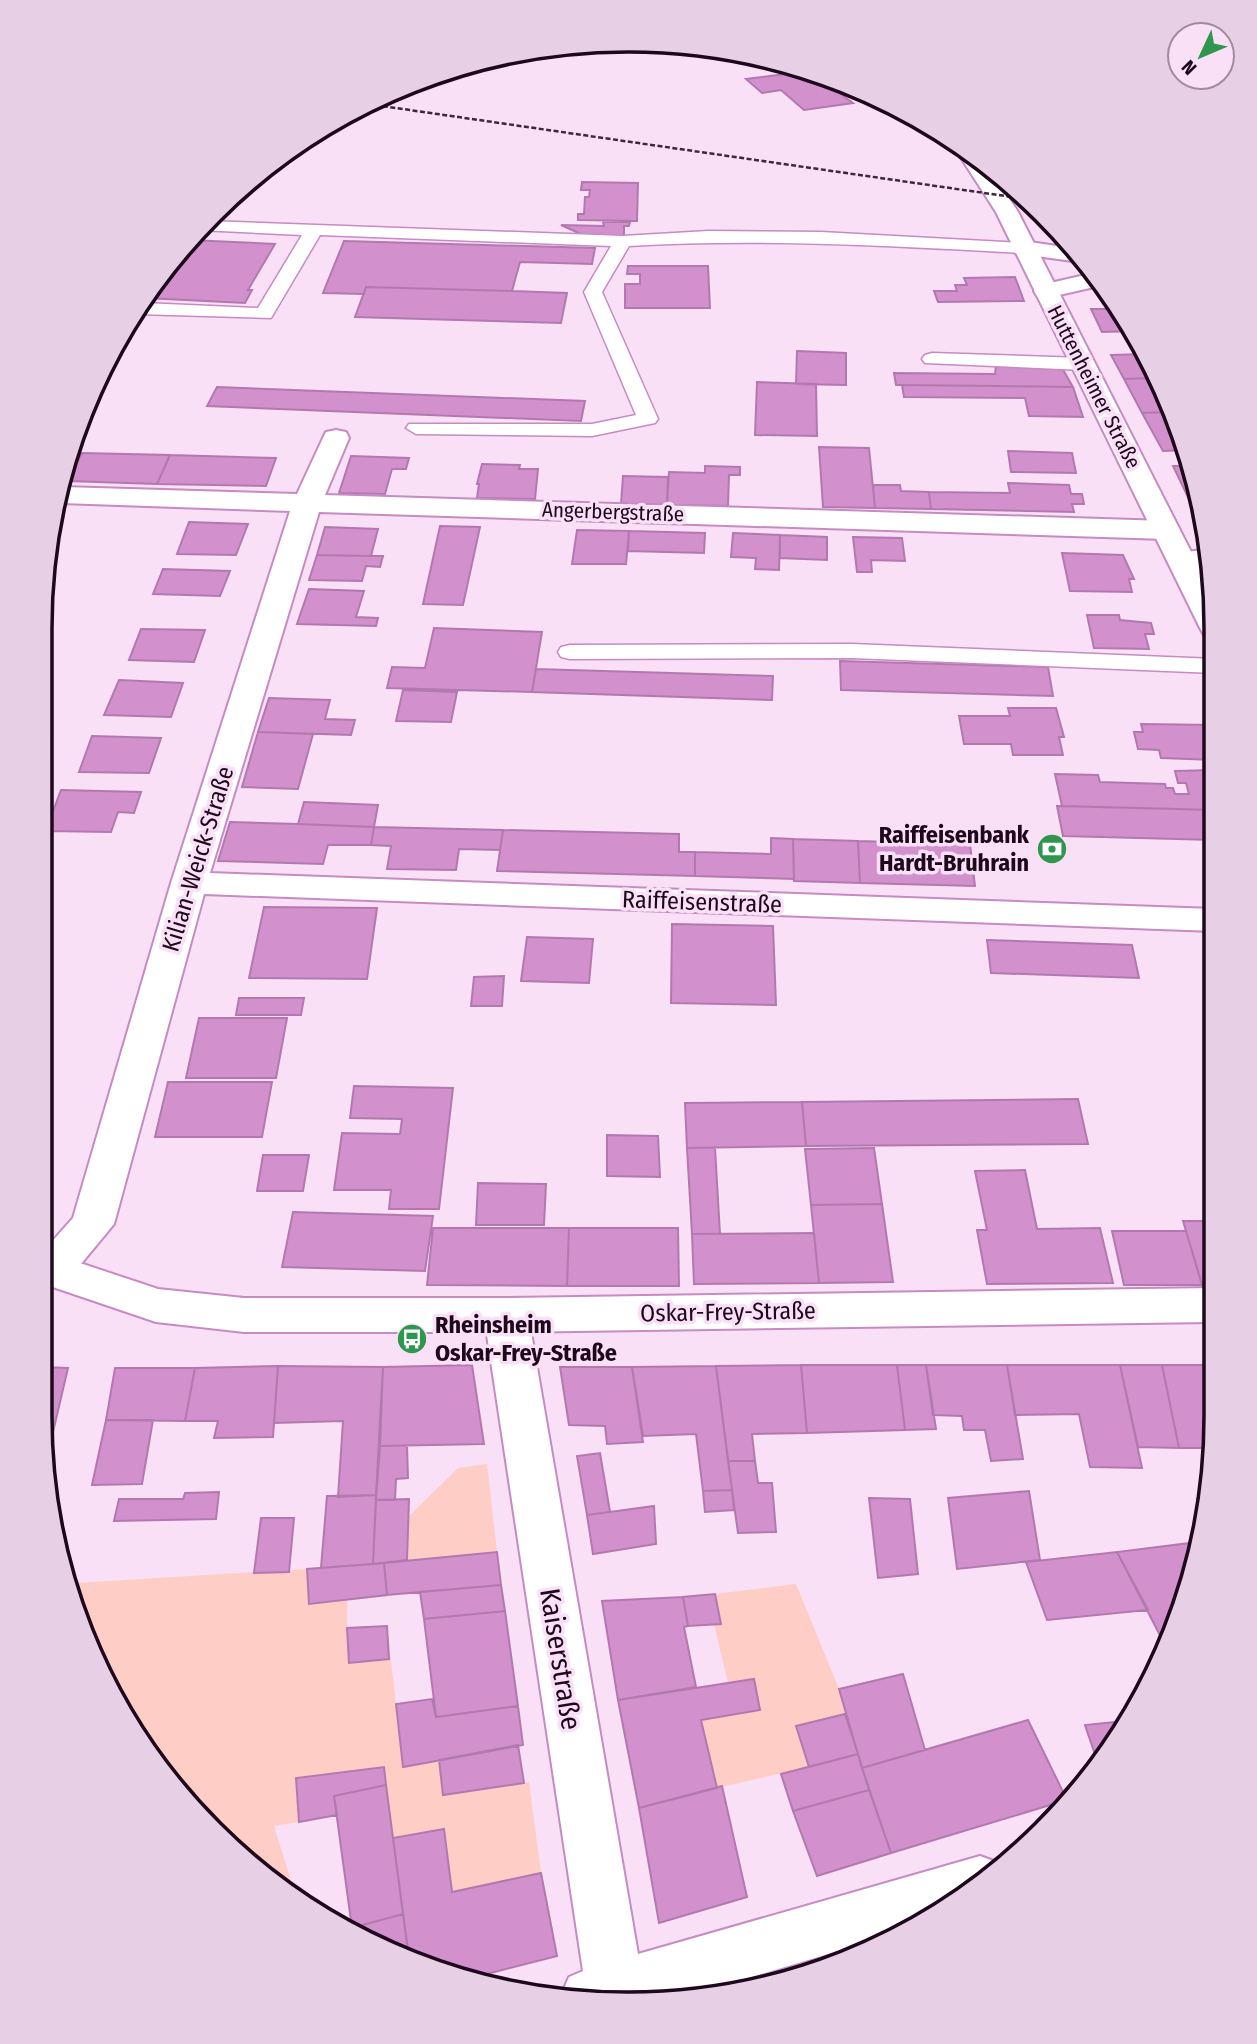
<svg xmlns="http://www.w3.org/2000/svg" width="1257" height="2044" font-family="'Fira Sans Condensed',sans-serif">
	<style>
		.green { fill: #fecec6 }
		.building { fill: #d290cd; stroke: #b379af; stroke-width: 2 }
		.lines { fill: none; stroke-linecap: round; stroke-linejoin: round }
		.service-casing { stroke: #c68bc2; stroke-width: 3 }
		.minor-casing { stroke: #c68bc2; stroke-width: 4 }
		.tertiary-casing { stroke: #c68bc2; stroke-width: 4 }
		.service { fill: #fff; fill-rule: evenodd }
		.minor { fill: #fff; fill-rule: evenodd }
		.tertiary { fill: #fff; fill-rule: evenodd }
		.rail { stroke: #3d273c; stroke-width: 2.5; stroke-dasharray: 5 2.5; stroke-linecap: butt }
		.labels { text-anchor: middle; stroke-width: 7; stroke-linejoin: round; paint-order: stroke }
		.far-street-label { font-size: 21px; fill: #1d081c; stroke: #f9e0f7 }
		.poi-label { font-size: 24px; font-weight: bold; fill: #1d081c; stroke: #f9e0f7; text-anchor: end }
		.street-label { font-size: 24px; fill: #1d081c; stroke: #f9e0f7 }
		.near-street-label { font-size: 28px; fill: #1d081c; stroke: #f9e0f7 }
		.rim { fill: none; stroke: #1d081c; stroke-width: 3.5 }
	</style>
	<rect width="100%" height="100%" fill="#f9e0f7"/>
	<path class="green" d="M487 1464 497 1552 407 1560 408 1517 458 1468Z
		M307 1569 309 1604 347 1600V1627L387 1626 396 1704 439 1760 443 1795 529 1782 541 1873 452 1892 443 1829 393 1838 384 1768 296 1779 299 1822 274 1826 293 1887 285 1889 162 1773 75 1612V1583Z
		M796 1584 839 1689 845 1714 796 1726 809 1767 717 1788 701 1720 760 1710 754 1679 728 1683 714 1624 715 1594Z"/>
	<path class="building" d="M809 71 853 103 804 110 781 90 762 93 746 79Z
		M582 182 638 183 637 221 578 220V214H584L585 197H589L590 190H581Z
		M603 222H630L629 226H624V236H585L561 225 604 226Z
		M190 240 275 244 248 290H252L245 303 146 298 162 271Z
		M344 241 595 248 592 264 520 262 512 291 366 287 364 294 323 293Z
		M628 266H708L710 308H625V284H640V274H627Z
		M1015 277 1024 301 938 302 934 291H957L955 285H967L964 278Z
		M366 287 512 291 567 293 561 323 355 317Z
		M1112 306H1117L1136 331 1102 332 1091 309H1114Z
		M797 351 846 353V385L796 384Z
		M1146 354 1156 378 1124 379 1111 355Z
		M996 365 1062 368 1073 387 902 385H896L894 373 995 374Z
		M1156 378 1170 412 1142 413 1124 379Z
		M757 382 816 384 817 436 755 435Z
		M902 385 1073 387 1083 417 1029 416 1025 398 904 397Z
		M217 387 585 401 581 421 207 406Z
		M1170 412 1186 450 1163 451 1142 413Z
		M819 447 869 448 875 508 823 507Z
		M1008 451 1072 453 1076 473 1011 472Z
		M82 453 170 455 157 484 68 481Z
		M170 455 276 458 266 486 157 484Z
		M351 456 409 458 406 469H392L385 494 339 493Z
		M482 464 520 465 519 469H538L535 499 477 498 479 484H477Z
		M705 466 740 467V475H729L728 506 667 505 669 472 705 473Z
		M1173 466H1192L1199 490 1185 491Z
		M623 476 668 477 667 505 621 504Z
		M1008 483 1069 485 1071 494H1082L1084 504H1072L1074 512 931 509 929 492 1010 493Z
		M873 485H900L901 491 929 492 931 509 875 508Z
		M1199 490 1205 524H1201L1185 491Z
		M189 522 248 524 236 555 177 554Z
		M440 526 480 527 463 605 423 604Z
		M325 527 378 529 371 556 317 555Z
		M577 530 629 531 626 564H572Z
		M629 531 705 533 704 553 628 551Z
		M733 533 780 535 779 570 755 569 756 558 731 557Z
		M780 535 827 537V560L780 558Z
		M853 537 902 538 905 561 871 560 872 572H857Z
		M1062 553 1123 555 1134 579H1129L1132 592 1070 591Z
		M317 555 371 556H383L380 567 366 566 362 581 309 580Z
		M163 569 230 571 220 596 153 594Z
		M309 589 364 591 356 617 378 618 376 626 297 624Z
		M1087 615H1119L1120 620 1151 623 1154 634H1145L1149 649 1094 648Z
		M434 628 542 632 532 692 387 688 392 667 425 668Z
		M141 629 205 630 194 662 129 660Z
		M840 661 1048 667 1053 696 841 690Z
		M536 669 773 676 772 700 532 692Z
		M119 680 183 683 171 717 104 715Z
		M403 690 457 692 451 722 396 721Z
		M269 698 330 700 325 719 355 720 351 735 258 732Z
		M1008 708H1056L1064 737H1059L1063 755H1013L1011 744H964L959 716H1010Z
		M1141 724 1215 725V760L1161 758 1159 750 1138 749 1134 732H1143Z
		M258 732 313 734 298 789 242 787Z
		M92 736 161 738 149 773 79 772Z
		M1215 770V810L1062 806 1055 774 1098 775 1100 782 1165 784 1166 788H1173L1175 794H1189L1186 783H1178L1175 771Z
		M61 790 141 792 134 813 118 812 111 832 45 831 44 836V819H50Z
		M304 802 378 805 374 827 298 824Z
		M1057 806 1215 810 1214 840 1063 836Z
		M230 822 298 824 374 827 371 845H328L323 864 218 861Z
		M374 827 503 830 500 850 459 849 456 870 387 869 391 846 371 845Z
		M503 830 679 834V852H695V876L497 871Z
		M771 838 793 839 794 879 695 876V852L771 854Z
		M793 839 858 841 860 883 794 881Z
		M858 841 970 844 975 886 860 883Z
		M264 907 377 908 367 979 249 978Z
		M672 924 773 926 776 1005 671 1003Z
		M527 937 593 939 589 983 521 981Z
		M987 940 1132 945 1139 978 991 973Z
		M504 976 502 1006H471L474 977Z
		M239 998H304L301 1015H236Z
		M199 1018H287L276 1078H186Z
		M168 1082H272L262 1137H155Z
		M354 1086 453 1088 439 1209H389L391 1190H334L342 1133 400 1134 402 1119 350 1118Z
		M42 1091H51L42 1120Z
		M1078 1099 1088 1144 806 1146 802 1102Z
		M802 1102 806 1146 687 1148 685 1103Z
		M607 1135 658 1136 660 1177 607 1176Z
		M687 1148H715L720 1234H692Z
		M874 1148 882 1204 811 1205 805 1149Z
		M263 1155H309L303 1191H257Z
		M1025 1170 1037 1229 1100 1228 1113 1283 987 1284 977 1230H987L975 1171Z
		M478 1183 546 1184 544 1225H476Z
		M882 1204 893 1282 819 1283 811 1205Z
		M293 1212 433 1216 425 1271 282 1267Z
		M1183 1221H1213V1294H1205Z
		M433 1228H569L567 1286 427 1285Z
		M569 1228H678L679 1286H567Z
		M1112 1231H1186L1202 1285H1124Z
		M814 1233 819 1283 694 1284 692 1234Z
		M472 1365 484 1444 380 1446 383 1367Z
		M801 1365H897L905 1430 807 1433Z
		M801 1365 807 1433 752 1434 755 1461H728L716 1366Z
		M897 1365H926L936 1429 905 1430Z
		M926 1365H1007L1023 1459 991 1461 985 1430H964L962 1416 933 1415Z
		M1007 1365H1120L1142 1468 1090 1467 1079 1414 1015 1415Z
		M1120 1365H1162L1179 1448 1138 1447Z
		M1162 1365H1212V1448H1179Z
		M278 1366 383 1367 376 1495 338 1497 343 1421 274 1423Z
		M278 1366 273 1437 214 1438 218 1421H185L195 1368Z
		M716 1366 732 1490 703 1491 696 1434 643 1436 632 1367Z
		M41 1367 68 1368 50 1445H45L40 1416Z
		M560 1367H632L643 1442 607 1444 605 1426 569 1425Z
		M115 1368H195L185 1421 106 1420Z
		M106 1420H153L142 1484 92 1485Z
		M380 1446H407L408 1478 396 1479 395 1500H376Z
		M600 1453 610 1512 587 1515 577 1456Z
		M728 1461H755L758 1483H772L776 1532 738 1533Z
		M732 1490 734 1510 705 1512 703 1491Z
		M1029 1491 1040 1560 957 1569 948 1498Z
		M219 1492 216 1519 114 1521 119 1499H183L185 1493Z
		M376 1495 373 1564 321 1568 327 1496Z
		M1210 1497 1205 1518 1197 1499Z
		M869 1498 910 1499 918 1574 878 1578Z
		M409 1499 407 1560 373 1564 376 1500Z
		M654 1506 656 1544 593 1554 587 1515Z
		M261 1518H294L289 1572 254 1573Z
		M1198 1542 1172 1640 1167 1649 1117 1552Z
		M497 1552 501 1585 387 1595 384 1563Z
		M1117 1552 1148 1610 1047 1620 1026 1562Z
		M384 1563 387 1595 309 1604 307 1569Z
		M501 1585 505 1611 424 1619 420 1592Z
		M715 1594 721 1624 688 1626 683 1597Z
		M683 1597 688 1626 684 1627 696 1687 618 1700 602 1601Z
		M505 1611 518 1706 436 1717 424 1619Z
		M387 1626 389 1659 349 1663 347 1628Z
		M903 1674 925 1750 862 1768 839 1689Z
		M754 1679 760 1710 701 1720 717 1788 639 1808 618 1700Z
		M432 1699 436 1717 518 1706 523 1745 403 1767 396 1704Z
		M845 1714 858 1754 809 1767 796 1726Z
		M1028 1720 1067 1800 891 1853 862 1768Z
		M1125 1721 1099 1766 1085 1725Z
		M518 1745 524 1783 443 1795 439 1760Z
		M858 1754 869 1790 793 1811 781 1774Z
		M384 1767 386 1785 334 1796 337 1815 299 1822 296 1778Z
		M386 1785 403 1914 352 1928 334 1796Z
		M722 1786 747 1897 659 1923 639 1808Z
		M869 1790 891 1853 817 1876 793 1811Z
		M444 1829 452 1892 541 1873 557 1956 471 1978 440 1973 409 1958 393 1838Z
		M403 1914 409 1958 350 1928H352Z"/>
	<g class="lines">
		<g class="service-casing">
			<path id="service" d="M208 221 623 236 708 231 821 232 1023 243 1032 248 1023 253C891 246 761 238 629 246L602 292 658 419 655 423 592 436 416 434 406 428 409 424H592L636 415 584 292 611 246 320 235 271 318 137 314 143 303 258 308 302 235 200 230Z
				M932 353 1083 358 1093 364 1083 370 925 363 922 359 925 355Z
				M852 644 1215 659V673L852 658 570 659 561 657 558 652 561 647 570 645Z"/>
		</g>
		<g class="minor-casing">
			<path id="minor" d="M1023 241 1077 249 1087 263 1015 253 1011 248 1015 243Z
				M1094 273 1103 285 1046 298 1037 296 1034 291 1037 286Z
				M336 430 346 432 349 438 325 495 1166 521 1176 524 1180 530 1176 536 1166 539 319 512 210 873 1214 909V931L204 894 114 1224 66 1282 51 1287 41 1284V1254L73 1218 171 883 290 511 61 503H58L63 487 297 494 323 438 326 432Z
				M1209 549 1212 566 1182 569 1172 566 1167 560 1172 554Z
				M506 1298 522 1303 528 1315 638 1954 980 1856 999 1863 956 1904 898 1933 702 1992 628 2004 562 1993 569 1977 583 1971 484 1315 490 1303Z"/>
		</g>
		<g class="tertiary-casing">
			<path id="tertiary" d="M959 145 984 160 1018 212 1215 599V637L1204 635 1200 628 996 212 956 150Z
				M41 1250 158 1289 244 1298H506L1213 1288 1212 1322 506 1332H244L156 1322 41 1283Z"/>
		</g>
		<use href="#service" class="service"/>
		<use href="#minor" class="minor"/>
		<use href="#tertiary" class="tertiary"/>
		<path class="rail" d="M368 104 1026 199"/>
	</g>
	<defs>
		<g id="bank-disc" transform="scale(1.575)"><circle r="9.5" fill="#2f964d" stroke="#f9e0f7"/><path d="M-6-4H6V4H-6ZM0-2.3a2.3 2.3 0 1 0 0 4.6a2.3 2.3 0 1 0 0-4.6Z" fill="#fff"/></g>
		<g id="bus-disc" transform="scale(1.575)"><circle r="9.5" fill="#2f964d" stroke="#f9e0f7"/><path d="M-5-6H5V4H4V6H2V4H-2V6H-4V4H-5ZM-3.5-4V0h7V-4ZM-3.5 1.2v1.5H-2V1.2ZM2 1.2v1.5H3.5V1.2Z" fill="#fff"/></g>
	</defs>
	<g fill-rule="evenodd">
		<use href="#bank-disc" x="1052" y="849"/>
		<use href="#bus-disc" x="412" y="1339"/>
	</g>
	<g class="labels">
		<g class="far-street-label">
			<text transform="translate(1094 387) rotate(63)" y="7">Huttenheimer Straße</text>
			<text transform="translate(613 512) rotate(2)" y="7">Angerbergstraße</text>
		</g>
		<g class="poi-label">
			<text x="1029" y="843">Raiffeisenbank<tspan x="1029" dy="28">Hardt-Bruhrain</tspan></text>
			<text x="435" y="1333" text-anchor="start">Rheinsheim<tspan x="435" dy="28">Oskar-Frey-Straße</tspan></text>
		</g>
		<g class="street-label">
			<text transform="translate(198 859) rotate(-73)" y="8">Kilian-Weick-Straße</text>
			<text transform="translate(702 902) rotate(2)" y="8">Raiffeisenstraße</text>
			<text transform="translate(728 1312) rotate(-1)" y="8">Oskar-Frey-Straße</text>
		</g>
		<g class="near-street-label">
			<text transform="translate(561 1659) rotate(81)" y="10">Kaiserstraße</text>
		</g>
	</g>
	<path d="M0 0H1257V2044H0ZM628 52H628A576 576 0 0 1 1204 628V1416A576 576 0 0 1 628 1992H628A576 576 0 0 1 52 1416V628A576 576 0 0 1 628 52Z" fill="#e7cfe5" fill-rule="evenodd"/>
	<path class="rim" d="M628 52H628A576 576 0 0 1 1204 628V1416A576 576 0 0 1 628 1992H628A576 576 0 0 1 52 1416V628A576 576 0 0 1 628 52Z"/>
	<g transform="translate(1201 56) rotate(226)"><circle r="33" fill="#f9e0f7" stroke="#a18a9f" stroke-width="2"/>
	<path d="M0-5L12 26L0 18L-12 26Z" fill="#2f964d"/>
	<text y="-10" font-size="19" font-weight="bold" text-anchor="middle" fill="#1d081c">N</text>
	</g>
</svg>
